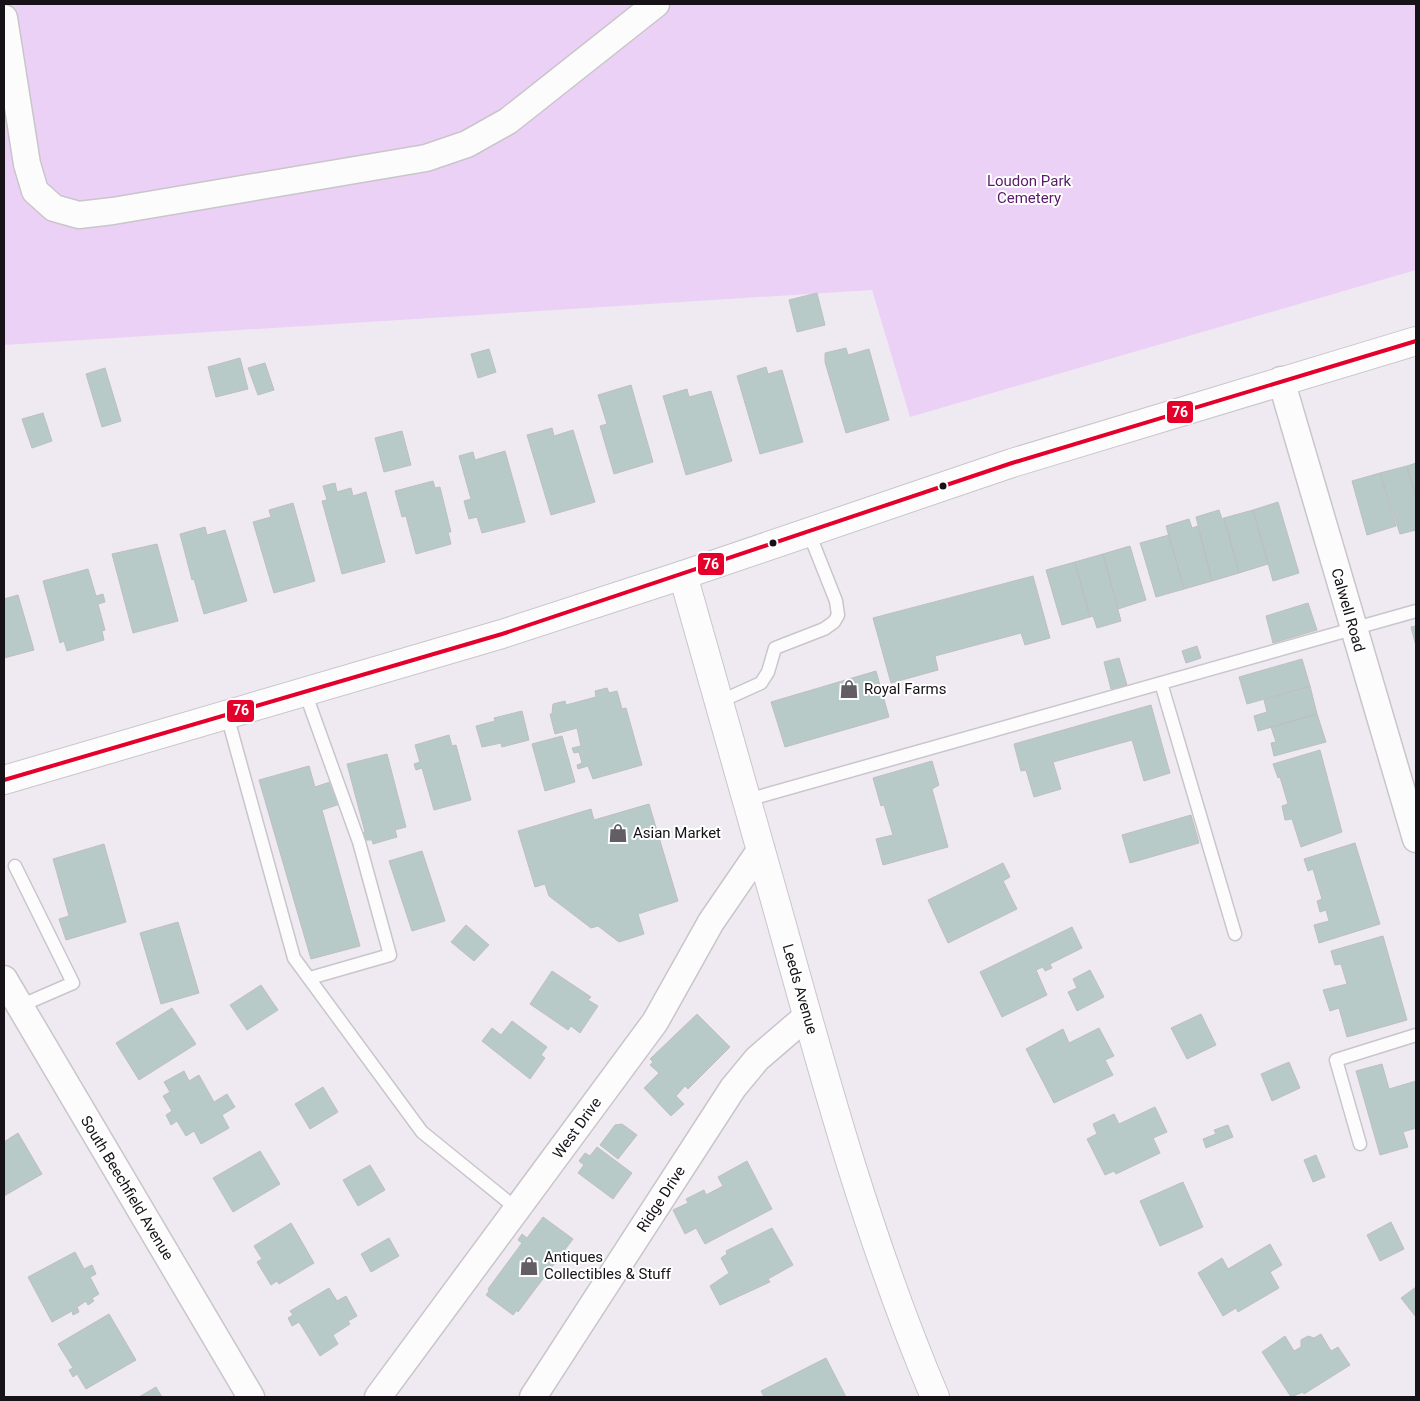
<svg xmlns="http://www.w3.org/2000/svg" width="1420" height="1401" font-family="Roboto,sans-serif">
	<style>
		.green { fill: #ecd1f6 }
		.building { fill: #b7cac8; stroke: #bebfc1 }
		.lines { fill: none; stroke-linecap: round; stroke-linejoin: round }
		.service-casing { stroke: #c9c5ca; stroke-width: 15 }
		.minor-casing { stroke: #c9c5ca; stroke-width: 29 }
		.tertiary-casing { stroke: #c9c5ca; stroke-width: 30 }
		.secondary-casing { stroke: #c9c5ca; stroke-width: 30 }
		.service { stroke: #fdfcfd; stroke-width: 12 }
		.minor { stroke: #fdfcfd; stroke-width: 26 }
		.tertiary { stroke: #fdfcfd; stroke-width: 28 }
		.secondary { stroke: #fdfcfd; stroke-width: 28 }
		.bus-1-casing { stroke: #fff; stroke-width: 8 }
		.bus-1 { stroke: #e4002b; stroke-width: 4 }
		.bus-dot { fill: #161217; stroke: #fff; stroke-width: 2 }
		.labels { text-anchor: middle; stroke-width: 4; stroke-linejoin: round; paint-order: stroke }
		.park-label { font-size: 15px; fill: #571b6a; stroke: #fff }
		.street-label { font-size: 15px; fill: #161217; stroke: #fff }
		.poi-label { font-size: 15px; fill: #161217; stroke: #fff; text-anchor: start }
		.line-badge { stroke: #fff; stroke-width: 2 }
		.badge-label { font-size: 14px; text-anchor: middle; font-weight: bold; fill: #fff }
	</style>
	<rect width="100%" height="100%" fill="#efeaf1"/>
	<path class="green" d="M4 4H1416V270L910 417 872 290 4 345Z"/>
	<path class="building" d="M817 293 825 325 797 332 789 300Z
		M846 348 848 355 869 349 889 420 846 433 825 362V353Z
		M489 349 496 372 478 378 471 354Z
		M240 358 248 389 216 397 208 367Z
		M265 363 274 390 258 395 248 368Z
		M766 367 768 374 782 370 803 442 760 454 737 376Z
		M105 368 121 421 102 427 86 374Z
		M631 385 653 462 614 474 600 426 607 424 598 395Z
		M687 389 689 397 711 391 732 461 686 475 663 396Z
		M43 413 52 441 32 448 22 419Z
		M552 428 554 436 573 430 595 502 551 515 527 435Z
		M402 431 411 465 384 472 375 438Z
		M505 451 525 522 482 533 477 517 469 519 464 501 471 499 459 456 473 452 475 460Z
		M1416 463V498L1407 466Z
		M1407 466 1416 498V530L1400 534 1380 473Z
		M1380 473 1396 526 1367 535 1352 481Z
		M433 481 435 488 440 487 451 532H448L451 544 416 554 406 516 402 517 395 491Z
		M335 483 337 492 351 488 353 496 366 492 385 562 342 574 322 501 327 500 323 486Z
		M1278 502 1299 573 1273 581 1253 510Z
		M293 503 315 581 274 593 253 522 271 517 269 510Z
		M1219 510 1222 519 1224 518 1239 573 1212 581 1196 517Z
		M1253 510 1268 564 1239 573 1224 518Z
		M1189 519 1192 528 1198 526 1212 581 1184 589 1166 526Z
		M205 527 207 535 225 530 247 601 204 614 194 579 192 580 180 534Z
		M1169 535 1184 589 1156 597 1140 543Z
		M157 544 178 621 133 633 112 554Z
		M1130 546 1146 600 1118 609 1103 554Z
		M1103 554 1121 621 1097 628 1093 616 1090 617 1075 562Z
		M1075 562 1090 617 1062 625 1046 570Z
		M88 569 96 596 103 594 105 602 98 604 105 630 102 631 104 640 67 651 64 641 60 643 43 581Z
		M1033 576 1050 638 1025 645 1021 633 935 656 938 670 891 683 873 618Z
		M18 595 34 650 4 658V599Z
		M1308 603 1317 630 1273 643 1266 616Z
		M1416 626V646L1411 627Z
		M1197 646 1201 658 1186 663 1182 651Z
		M1119 658 1127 685 1111 689 1104 662Z
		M1302 659 1310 686 1247 704 1239 677Z
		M876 671 889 717 785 747 771 702Z
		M1310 686 1317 714 1258 731 1254 716 1267 712 1264 700Z
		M607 688 609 693 617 691 622 709 626 708 642 765 593 779 588 766 578 769 577 765 582 763 579 752 574 753 572 748 581 746 577 728 555 734 550 714H552L553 704 565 701 566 705 596 697 595 691Z
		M1151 705 1170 773 1144 781 1132 740 1053 762 1061 789 1034 797 1026 770 1021 771 1014 744Z
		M522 711 529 740 502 747 501 743 482 747 476 726 495 721 494 718Z
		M1317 714 1326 742 1274 756 1271 743 1276 742 1271 727Z
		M449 735 452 746 456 745 471 800 434 810 422 768 416 770 414 764 420 762 415 745Z
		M562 736 575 782 545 791 532 744Z
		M1320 750 1342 832 1301 847 1292 819 1285 820 1282 806 1288 804 1280 777 1278 778 1273 764Z
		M387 754 406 827 395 830 397 837 373 844 372 840H364L362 833 365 832 347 764Z
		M932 761 939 785 932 789 948 847 883 865 876 839 893 835 884 805 881 806 873 778Z
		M309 766 315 787 333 781 340 804 322 810 360 946 311 959 259 780Z
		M649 804 678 901 638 914 644 934 619 942 598 926 591 928 549 896 545 884 535 887 518 831 591 809 594 820Z
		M1191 815 1199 843 1130 863 1122 835Z
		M1355 843 1380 924 1319 943 1314 925 1329 921 1326 910 1320 912 1317 901 1322 899 1313 869 1308 871 1304 859Z
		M104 844 126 922 66 940 59 919 69 916 53 859Z
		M422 851 445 921 412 931 389 861Z
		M1003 863 1010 877 1003 881 1017 909 948 943 928 900Z
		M178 922 199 993 161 1004 140 933Z
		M466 925 489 945 474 961 451 942Z
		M1072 927 1082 948 1050 964 1052 968 1045 971 1043 967 1036 970 1047 995 1002 1017 980 972Z
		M1383 936 1407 1020 1347 1037 1339 1008 1330 1011 1323 990 1347 984 1341 964 1335 965 1331 951Z
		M1090 970 1104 997 1077 1011 1068 992 1077 988 1073 979Z
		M552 971 591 997 588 1000 598 1006 580 1033 571 1026 568 1030 530 1004Z
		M261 985 278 1010 247 1030 230 1005Z
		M172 1008 196 1044 139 1080 116 1043Z
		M697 1014 730 1047 688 1089 685 1086 676 1096 684 1104 671 1116 644 1088 659 1073 650 1065 653 1062 650 1059Z
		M1201 1014 1216 1045 1187 1059 1171 1028Z
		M512 1021 547 1047 541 1055 545 1058 530 1079 482 1041 492 1028 501 1035Z
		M1099 1028 1114 1056 1105 1060 1113 1075 1054 1103 1026 1049 1063 1029 1069 1043Z
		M1289 1062 1300 1088 1272 1101 1261 1074Z
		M1382 1064 1389 1089 1416 1081V1128L1403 1132 1408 1147 1380 1155 1356 1071Z
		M184 1071 189 1081 199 1075 214 1102 227 1094 235 1107 222 1115 229 1128 201 1144 194 1131 186 1136 177 1121 171 1125 166 1115 172 1111 163 1096 170 1092 164 1082Z
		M323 1087 338 1112 310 1129 295 1104Z
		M1155 1107 1167 1132 1153 1138 1160 1153 1116 1174 1114 1171 1105 1175 1087 1139 1097 1134 1093 1124 1114 1114 1119 1124Z
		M622 1124 637 1135 618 1159 600 1145 615 1125Z
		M1228 1125 1233 1137 1206 1148 1203 1139 1216 1134 1214 1130Z
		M18 1133 42 1174 4 1196V1142Z
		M597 1147 632 1173 613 1199 578 1173 584 1165 579 1161 585 1153 590 1156Z
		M260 1151 280 1184 233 1212 213 1178Z
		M1316 1155 1325 1177 1313 1182 1304 1160Z
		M747 1161 772 1209 705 1244 696 1228 685 1234 673 1210 688 1203 686 1199 704 1190 706 1195 723 1186 718 1177Z
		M370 1165 385 1190 358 1206 343 1180Z
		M1183 1182 1203 1227 1160 1246 1140 1201Z
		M543 1217 573 1239 518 1312 517 1310 513 1315 486 1295 489 1291 488 1289 522 1243 518 1240 522 1234 527 1238Z
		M1391 1222 1404 1249 1380 1261 1367 1235Z
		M291 1223 314 1263 279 1284 277 1281 271 1285 257 1262 262 1259 254 1246Z
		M772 1228 793 1265 768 1279 770 1282 720 1305 710 1286 729 1273 721 1258 727 1254 726 1251Z
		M389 1238 399 1256 371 1272 361 1254Z
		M1270 1244 1282 1265 1270 1272 1279 1288 1238 1312 1236 1308 1223 1316 1198 1273 1222 1258 1228 1269Z
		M75 1252 84 1269 92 1265 96 1274 90 1277 99 1294 92 1298 94 1301 88 1305 86 1301 77 1307 79 1312 73 1315 72 1311 52 1322 28 1277Z
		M1416 1287V1317L1401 1298Z
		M329 1288 337 1301 346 1296 357 1316 348 1321 350 1324 333 1335 338 1344 320 1356 299 1322 292 1326 288 1318 293 1315 290 1311Z
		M109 1314 136 1360 86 1389 77 1374 73 1377 69 1370 73 1368 58 1344Z
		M1321 1334 1331 1351 1338 1347 1350 1365 1304 1394 1303 1392 1291 1397 1262 1352 1285 1336 1294 1351 1301 1347V1340L1308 1336 1314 1338Z
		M826 1358 846 1397H764L761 1391Z
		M156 1387 162 1397H139Z"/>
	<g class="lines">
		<g class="service-casing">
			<path id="service" d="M1161 683 1235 934
				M305 692 359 842 390 955 310 978
				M719 702 761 683 768 672 775 648 824 629 834 622 838 615 836 601 809 533
				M227 715 294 958 422 1132 517 1209
				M747 800 1416 611
				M15 866 73 983 20 1006
				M1360 1144 1336 1060 1416 1035"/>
		</g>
		<g class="minor-casing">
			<path id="minor" d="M4 18 27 164 35 191 54 208 79 215 113 211 426 158 467 144 508 121 656 4
				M1281 380 1416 839
				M4 979 251 1397
				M378 1397 655 1022 711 922 761 849
				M533 1397 733 1088 757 1059 807 1016"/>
		</g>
		<g class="tertiary-casing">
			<path id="tertiary" d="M683 575C716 692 749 808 782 925 826 1084 870 1244 935 1397"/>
		</g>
		<g class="secondary-casing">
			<path id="secondary" d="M4 780 502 634 683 575 1012 463 1416 341"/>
		</g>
		<use href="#service" class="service"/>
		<use href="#minor" class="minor"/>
		<use href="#tertiary" class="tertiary"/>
		<use href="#secondary" class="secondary"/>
		<g class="bus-1-casing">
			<path id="bus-1" d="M4 780 502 634 1012 463 1416 341"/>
		</g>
		<use href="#bus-1" class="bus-1"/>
	</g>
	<defs>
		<g id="shop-bare" transform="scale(1.5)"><path d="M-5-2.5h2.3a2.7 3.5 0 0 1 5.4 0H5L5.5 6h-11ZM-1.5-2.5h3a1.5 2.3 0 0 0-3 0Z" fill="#625e63" stroke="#fff" stroke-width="2.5" paint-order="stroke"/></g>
	</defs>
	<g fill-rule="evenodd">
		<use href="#shop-bare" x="849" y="689"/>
		<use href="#shop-bare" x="618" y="833"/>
		<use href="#shop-bare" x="529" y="1266"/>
	</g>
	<g class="bus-dot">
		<circle cx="943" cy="486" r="4.5"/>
		<circle cx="773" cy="543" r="4.5"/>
	</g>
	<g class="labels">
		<g class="park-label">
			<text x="1029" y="186">Loudon Park<tspan x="1029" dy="17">Cemetery</tspan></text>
		</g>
		<g class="street-label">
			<text transform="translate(1348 610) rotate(74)" y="5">Calwell Road</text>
			<text transform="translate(800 989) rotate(74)" y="5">Leeds Avenue</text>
			<text transform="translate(577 1128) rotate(-54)" y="5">West Drive</text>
			<text transform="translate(127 1188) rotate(59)" y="5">South Beechfield Avenue</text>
			<text transform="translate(661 1199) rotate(-57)" y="5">Ridge Drive</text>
		</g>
		<g class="poi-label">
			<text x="864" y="694">Royal Farms</text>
			<text x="633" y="838">Asian Market</text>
			<text x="544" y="1262">Antiques<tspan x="544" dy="17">Collectibles &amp; Stuff</tspan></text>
		</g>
	</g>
	<g class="line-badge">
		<rect x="1166" y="400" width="28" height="24" rx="5" fill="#e4002b"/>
		<rect x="697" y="552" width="28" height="24" rx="5" fill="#e4002b"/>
		<rect x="226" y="699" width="29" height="24" rx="5" fill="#e4002b"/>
	</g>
	<g class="badge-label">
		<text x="1180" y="417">76</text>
		<text x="711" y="569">76</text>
		<text x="241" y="715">76</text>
	</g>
	<rect width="1420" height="1401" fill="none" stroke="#161217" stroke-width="10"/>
</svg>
